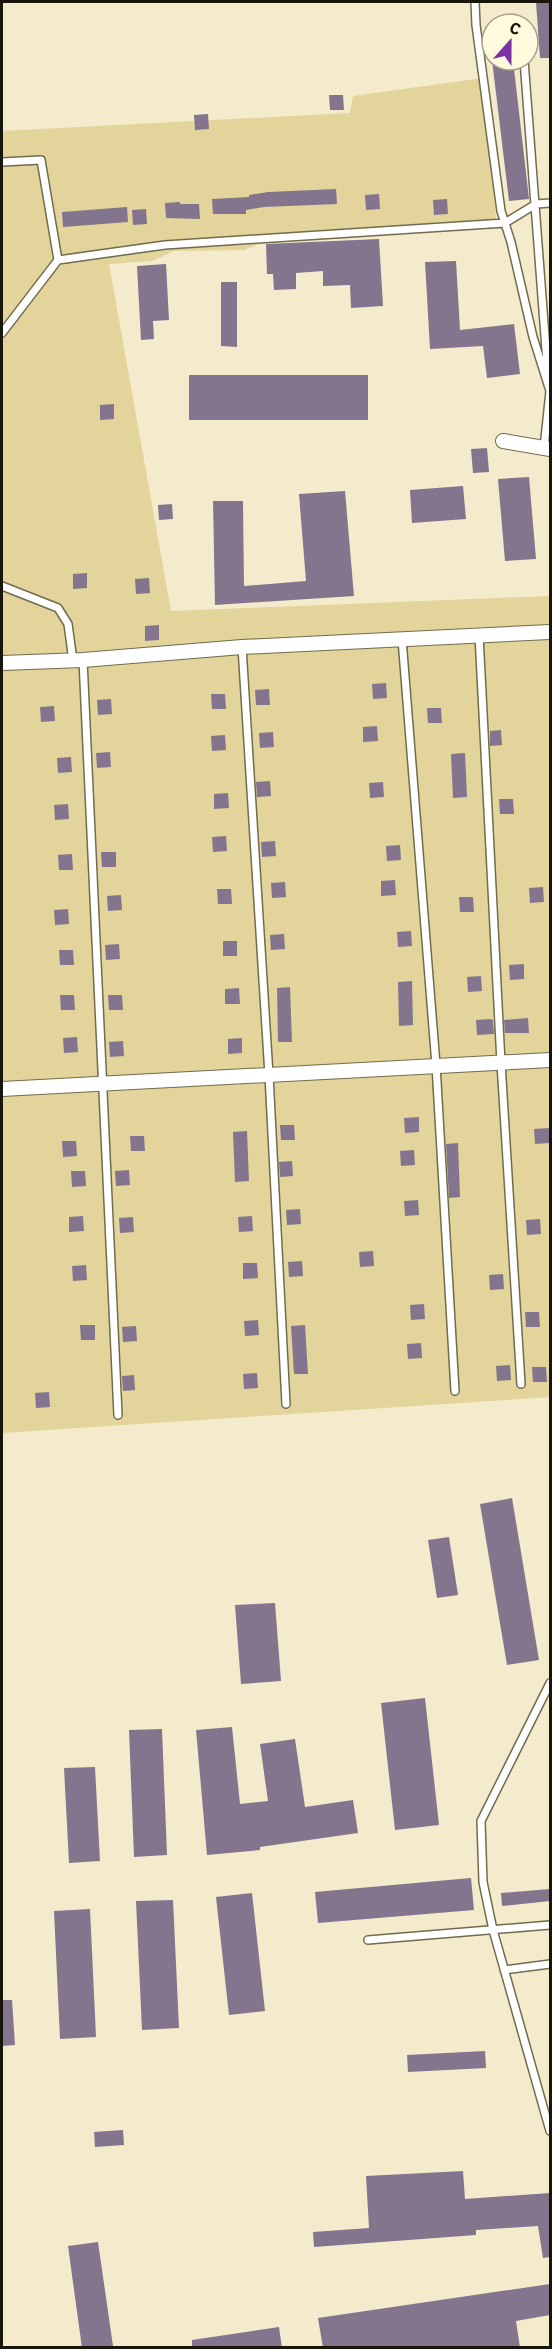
<svg xmlns="http://www.w3.org/2000/svg" width="552" height="2349" font-family="'IBM Plex Sans',sans-serif">
	<style>
		.green { fill: #e2d49a }
		.building { fill: #84758f }
		.lines { fill: none; stroke-linecap: round; stroke-linejoin: round }
		.lane-casing { stroke: #726b4e; stroke-width: 10 }
		.street-casing { stroke: #726b4e; stroke-width: 16 }
		.lane { stroke: #fff; stroke-width: 7 }
		.street { stroke: #fff; stroke-width: 14 }
	</style>
	<rect width="100%" height="100%" fill="#f3ebcb"/>
	<path class="green" d="M483 78 497 228 262 243 244 250 174 251 152 261 109 264 171 611 550 596V1397L2 1433V131L350 113 353 96Z"/>
	<path class="building" d="M536 2H550V58H540Z
		M492 60H513L529 199 509 201Z
		M329 95H343L344 110H330Z
		M208 114 209 129 195 130 194 115Z
		M336 189 337 204 264 207 246 210V214H213L212 199 249 197V195L268 192Z
		M379 194 380 209 366 210 365 195Z
		M447 199 448 214 434 215 433 200Z
		M180 202V204H199L200 219 166 218 165 203Z
		M127 207 128 222 63 227 62 212Z
		M146 209 147 224 133 225 132 210Z
		M379 239 383 306 351 308 350 285 323 286V271L296 273V289L274 290 273 274H267L266 244Z
		M456 261 460 330 514 324 520 374 487 378 483 346 430 349 425 262Z
		M166 264 169 320 153 321 154 339 141 340 137 266Z
		M221 282H237V347L221 346Z
		M189 375H368V420H189Z
		M114 404V419L100 420V405Z
		M487 448 489 472 473 473 471 449Z
		M529 477 536 559 505 561 498 479Z
		M463 486 466 519 412 523 410 490Z
		M345 491 354 596 215 605 213 501H243L244 586 306 581 299 494Z
		M172 504 173 519 159 520 158 505Z
		M87 573V588L73 589V574Z
		M149 578 150 593 136 594 135 579Z
		M159 625V640L145 641V626Z
		M386 683 387 698 373 699 372 684Z
		M269 689 270 705H256L255 690Z
		M211 694H225L226 709H212Z
		M111 699 112 714 98 715 97 700Z
		M54 706 55 721 41 722 40 707Z
		M427 708H441L442 723H428Z
		M377 726 378 741 363 742V727Z
		M501 730 502 745 490 746V731Z
		M273 732 274 747 260 748 259 733Z
		M225 735 226 750 212 751 211 736Z
		M110 752 111 767 97 768 96 753Z
		M465 753 467 797 453 798 451 754Z
		M71 757 72 772 58 773 57 758Z
		M270 781 271 796 257 797 256 782Z
		M383 782 384 797 370 798 369 783Z
		M228 793 229 808 214 809V794Z
		M499 799H513L514 814H500Z
		M68 804 69 819 55 820 54 805Z
		M226 836 227 851 213 852 212 837Z
		M275 841 276 856 262 857 261 842Z
		M400 845 401 860 387 861 386 846Z
		M101 852H116V867H102Z
		M72 854 73 870H59L58 855Z
		M395 880 396 895 381 896V881Z
		M285 882 286 897 272 898 271 883Z
		M543 887 544 902 530 903 529 888Z
		M217 889H231L232 904H218Z
		M121 895 122 910 108 911 107 896Z
		M459 897H473L474 912H460Z
		M68 909 69 924 55 925 54 910Z
		M411 931 412 946 398 947 397 932Z
		M284 934 285 949 271 950 270 935Z
		M223 941H237V956H223Z
		M119 944 120 959 106 960 105 945Z
		M59 950H73L74 965H60Z
		M524 964V979L510 980 509 965Z
		M481 976 482 991 468 992 467 977Z
		M412 981 413 1025 399 1026 398 982Z
		M290 987 292 1042H278L277 988Z
		M239 988 240 1004H225V989Z
		M60 995H74L75 1010H61Z
		M108 995H122L123 1010H109Z
		M528 1018 529 1033H505L504 1020Z
		M490 1019 493 1020 494 1034 477 1035 476 1020Z
		M77 1037 78 1052 64 1053 63 1038Z
		M242 1038V1053L228 1054V1039Z
		M123 1041 124 1056 110 1057 109 1042Z
		M419 1117V1132L405 1133 404 1118Z
		M280 1125H294L295 1140H281Z
		M549 1128V1143L535 1144 534 1129Z
		M247 1131 249 1181 235 1182 233 1132Z
		M130 1136H144L145 1151H131Z
		M62 1141H76L77 1156 63 1157Z
		M458 1143 460 1197 449 1198 446 1144Z
		M414 1150 415 1165 401 1166 400 1151Z
		M292 1161 293 1176 280 1177 279 1162Z
		M129 1170 130 1185 116 1186 115 1171Z
		M71 1171H85L86 1186 72 1187Z
		M418 1200 419 1215 405 1216 404 1201Z
		M300 1209 301 1224 287 1225 286 1210Z
		M83 1216 84 1231 69 1232V1217Z
		M252 1216 253 1231 239 1232 238 1217Z
		M133 1217 134 1232 120 1233 119 1218Z
		M540 1219 541 1234 527 1235 526 1220Z
		M373 1251 374 1266 360 1267 359 1252Z
		M302 1261 303 1276 289 1277 288 1262Z
		M243 1263H257L258 1278 243 1279Z
		M86 1265 87 1280 73 1281 72 1266Z
		M503 1274 504 1289 490 1290 489 1275Z
		M424 1304 425 1319 411 1320 410 1305Z
		M525 1312H539L540 1327H526Z
		M258 1320 259 1335 245 1336 244 1321Z
		M80 1325H95V1340H81Z
		M305 1325 308 1374H294L291 1326Z
		M136 1326 137 1341 123 1342 122 1327Z
		M421 1343 422 1358 408 1359 407 1344Z
		M510 1365 511 1380 497 1381 496 1366Z
		M532 1367H546L547 1382H533Z
		M257 1373 258 1388 244 1389 243 1374Z
		M134 1375 135 1390 123 1391 122 1376Z
		M49 1392 50 1407 36 1408 35 1393Z
		M512 1498 539 1660 507 1665 480 1504Z
		M449 1537 458 1595 437 1598 428 1540Z
		M275 1603 281 1681 241 1684 235 1605Z
		M425 1698 439 1825 395 1830 381 1703Z
		M232 1727 240 1804 268 1801 260 1744 295 1739 305 1807 353 1800 358 1833 260 1847V1850L207 1855 196 1730Z
		M162 1729 167 1855 134 1857 129 1730Z
		M95 1767 100 1861 69 1863 64 1768Z
		M471 1878 474 1910 318 1923 315 1892Z
		M550 1889V1901L502 1906 501 1893Z
		M252 1893 265 2011 229 2015 216 1897Z
		M173 1900 179 2028 142 2030 136 1901Z
		M90 1909 96 2037 60 2039 54 1911Z
		M2 2000H12L15 2045 2 2046Z
		M485 2051 486 2068 408 2072 407 2055Z
		M123 2130 124 2145 95 2147 94 2132Z
		M463 2171 465 2199 550 2193V2257L543 2258 538 2226 476 2230V2235L314 2247 313 2232 369 2228 366 2176Z
		M98 2242 113 2346 82 2348 68 2246Z
		M550 2284V2315L516 2321 520 2348H323L318 2318Z
		M279 2327 282 2348H192V2340Z"/>
	<g class="lines">
		<g class="lane-casing">
			<path id="lane" d="M475 2 476 25 501 211 511 242 533 337 550 391 544 448
				M524 60 548 376
				M2 162 41 160 58 260
				M2 333 58 260 165 245 505 223 536 204 550 203
				M2 586 58 608 68 624 73 661
				M479 635 501 1063 521 1384
				M402 639 436 1065 455 1391
				M242 647 269 1075 286 1404
				M83 660 118 1415
				M550 1683 481 1821 483 1882 493 1930 550 2131
				M368 1940 550 1925
				M504 1970 550 1964"/>
		</g>
		<g class="street-casing">
			<path id="street" d="M503 441 550 449
				M2 663 83 660 242 647 550 632
				M2 1089 550 1060"/>
		</g>
		<use href="#lane" class="lane"/>
		<use href="#street" class="street"/>
	</g>
	<rect width="552" height="2349" fill="none" stroke="#18150a" stroke-width="6"/>
	<g transform="translate(510 42) rotate(21)"><circle r="28" fill="#fff9de" stroke="#a39e89" stroke-width="1.5"/>
	<path d="M0-4.5L10 22L0 15L-10 22Z" fill="#7d32a4"/>
	<text y="-9" font-size="16" font-weight="bold" text-anchor="middle" fill="#18150a">С</text>
	</g>
</svg>
